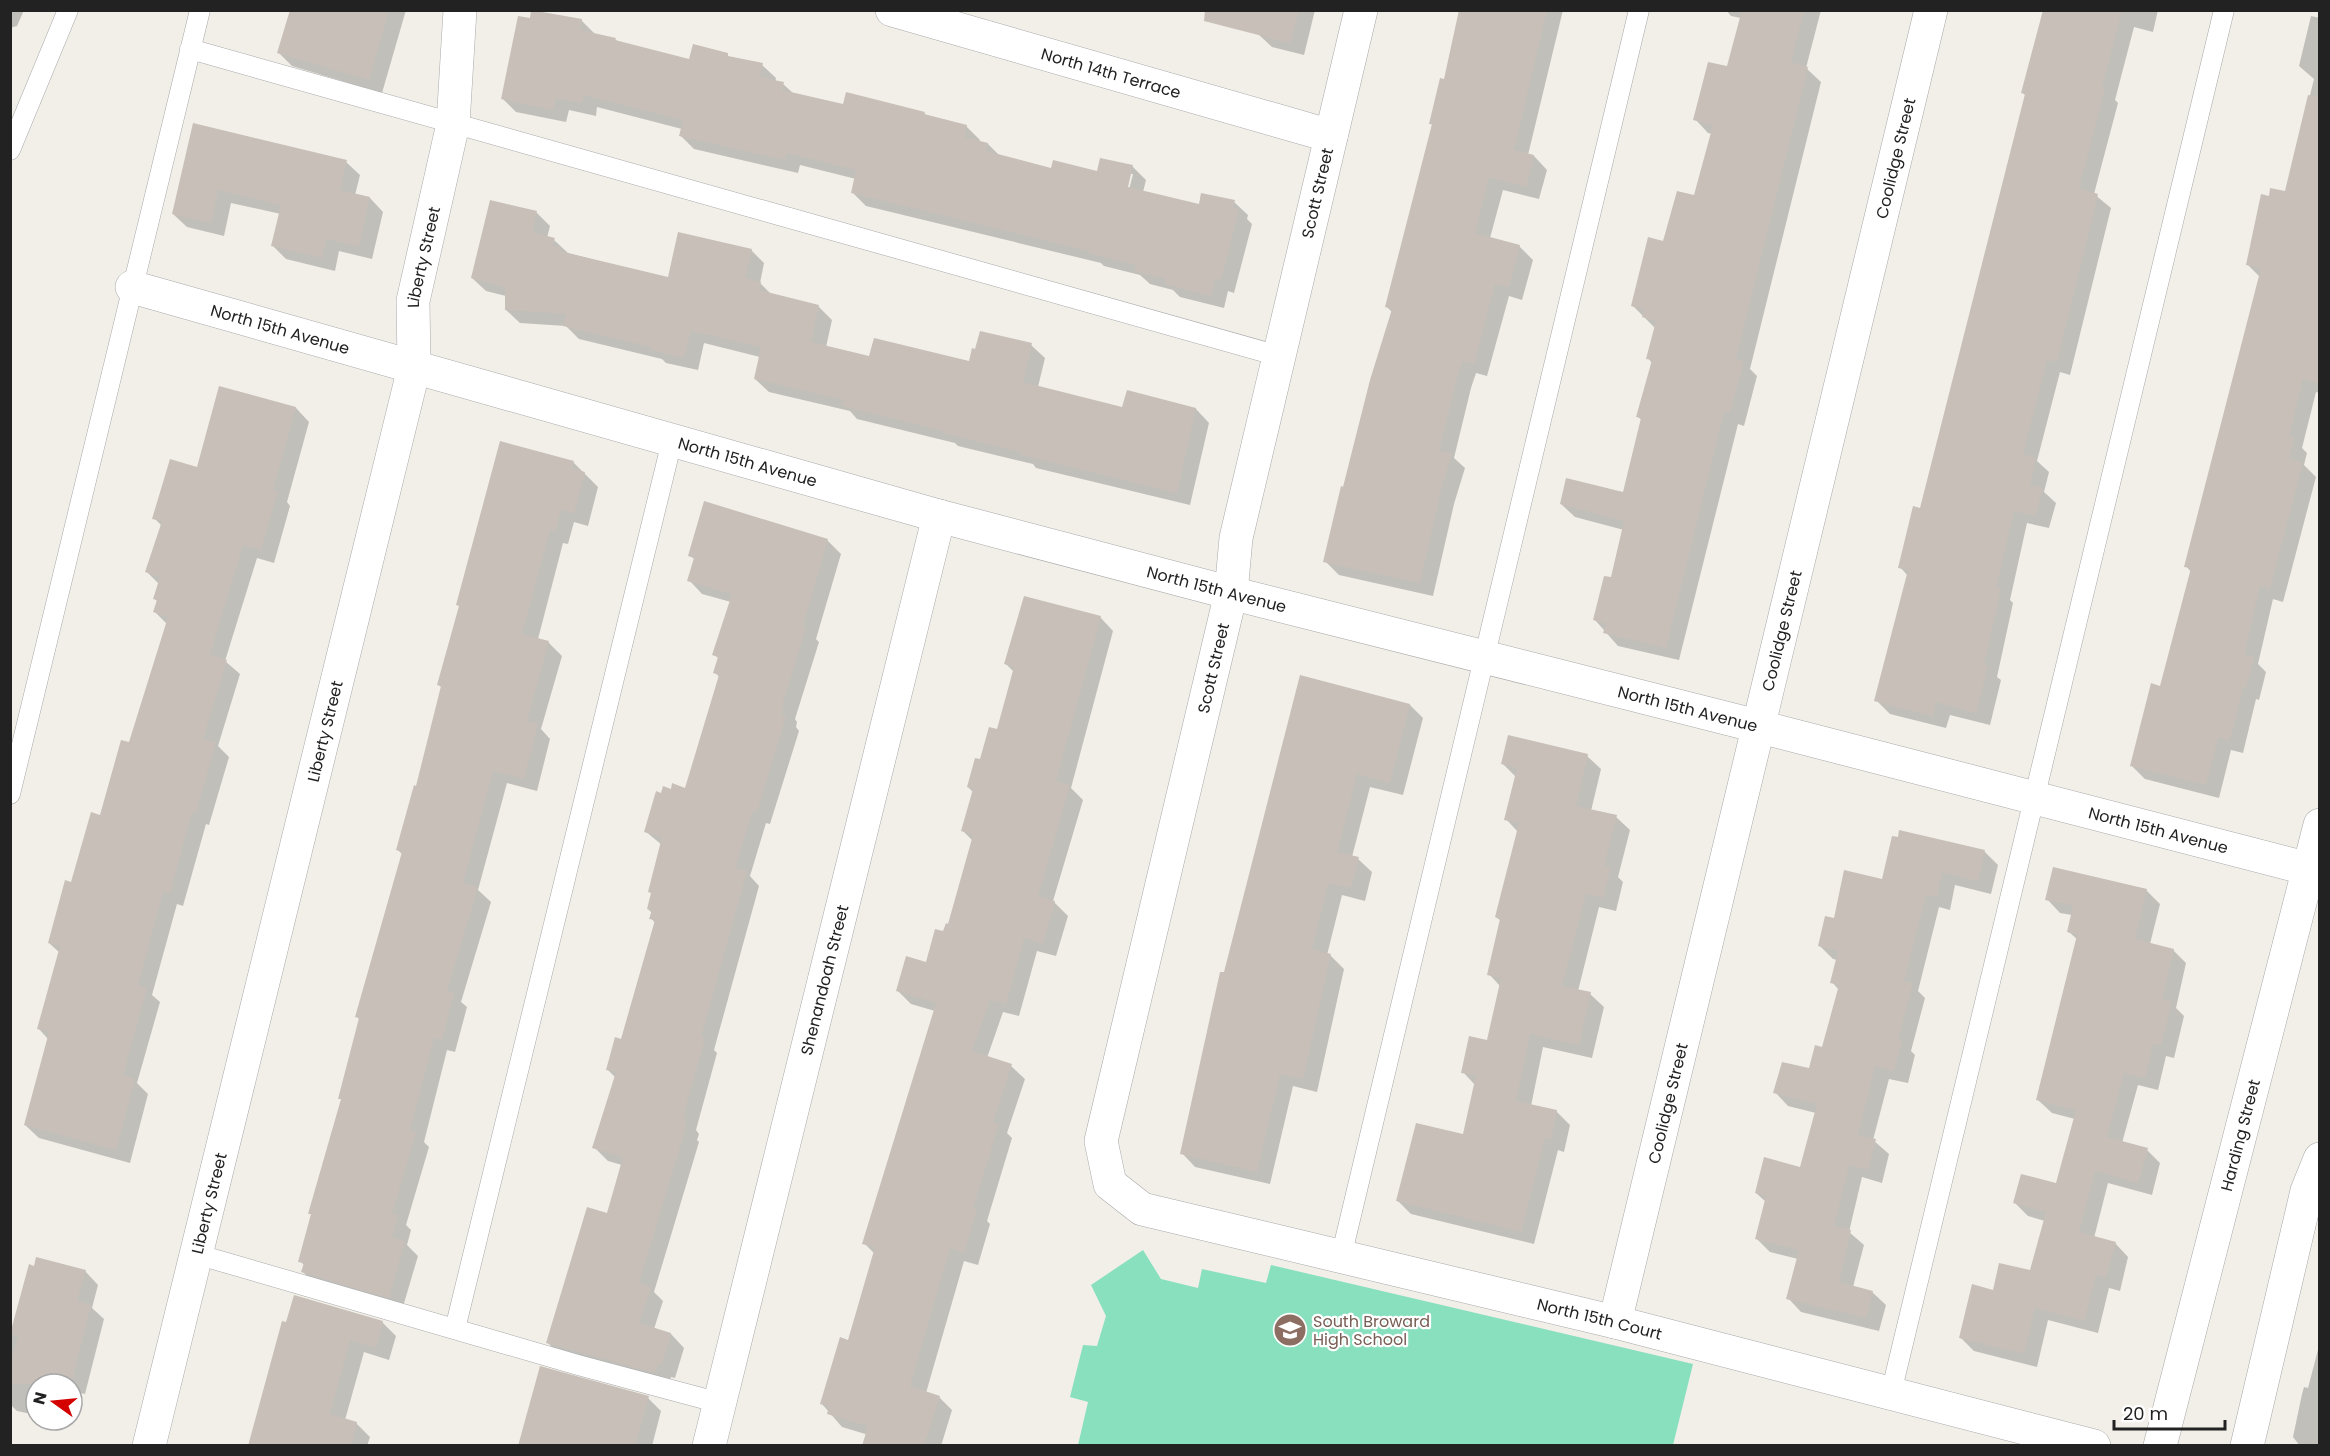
<svg xmlns="http://www.w3.org/2000/svg" width="2330" height="1456" font-family="Poppins,sans-serif">
	<style>
		.pitch { fill: #88e0be }
		.shadow { fill: #0003; fill-rule: evenodd }
		.building { fill: #c7bfb8 }
		.lines { fill: none; stroke-linecap: round; stroke-linejoin: round }
		.service-casing { stroke: #a9a9a9; stroke-width: 21 }
		.minor-casing { stroke: #a9a9a9; stroke-width: 34 }
		.service { stroke: #fff; stroke-width: 20 }
		.minor { stroke: #fff; stroke-width: 33 }
		.labels { text-anchor: middle; stroke-width: 4.5; stroke-linejoin: round; paint-order: stroke }
		.street-label { font-size: 16px; fill: #222; stroke: #fff }
		.education-label { font-size: 16px; fill: #785e54; stroke: #fff; text-anchor: start }
	</style>
	<rect width="100%" height="100%" fill="#f2efe9"/>
	<path class="pitch" d="M1143 1250 1161 1279 1198 1288 1202 1269 1266 1283 1271 1265 1693 1364 1673 1445H1078L1088 1402 1070 1397 1083 1345 1097 1346 1106 1316 1091 1285Z"/>
	<path class="shadow" d="M10 10H24L17 26 10 28Z
		M291 10H406L382 93 292 66 279 53Z
		M1203 10H1315L1304 55 1272 47 1258 34 1223 15Z
		M1461 10H1563L1528 155 1534 156 1547 170 1539 199 1503 190 1490 238 1519 246 1533 260 1522 300 1509 296 1487 376 1476 373 1471 388 1454 458 1465 468 1454 504 1433 596 1339 575 1325 561 1393 313 1387 307 1433 126 1430 123 1445 81Z
		M1726 10H1821L1806 68 1821 82 1750 369 1757 376 1744 426 1738 424 1679 660 1618 646 1595 620 1612 579 1624 530 1575 517 1561 504 1624 494 1642 420 1638 417 1652 363 1648 358 1656 329 1633 306 1664 243 1695 197 1713 134 1708 133 1695 119 1728 68 1741 18 1731 16Z
		M2044 10H2158L2153 32 2134 27 2115 100 2118 103 2094 194 2111 208 2070 375 2060 372 2037 461 2049 472 2044 492 2056 503 2049 528 2027 523 2010 600 2013 603 1997 677 2001 680 1990 725 1950 715 1946 728 1890 714 1876 700 1908 576 1900 567 1921 510 2026 96 2023 93Z
		M2311 16 2320 18V393L2316 392 2302 448 2307 453 2304 465 2316 477 2283 602 2273 599 2258 664 2266 672 2259 700 2256 699 2243 753 2231 750 2219 798 2145 779 2132 766 2161 687 2191 572 2186 566 2260 277 2248 265 2270 198 2286 193 2314 79 2299 66Z
		M531 20H581L595 34 615 39 618 42 690 60 727 55 730 58 762 65 776 78 775 82 783 84 794 94 844 106 924 113 928 117 966 126 980 140 979 142 988 144 1000 156 1053 170 1099 173 1102 160 1133 167 1146 180 1143 192 1200 206 1234 202 1248 215 1247 219 1252 224 1234 293 1228 291 1224 308 1180 297 1173 290 1150 284 1140 275 1104 266 1101 263 866 206 852 192 856 179 800 165 798 173 694 149 680 135 682 129 597 107 596 116 569 110 566 122 516 112 503 99ZM1130 174H1133L1128 194H1125Z
		M194 125 346 162 360 175 355 195 370 198 383 212 372 259 339 251 335 271 286 259 273 246 281 214 231 203 224 236 187 227 173 214Z
		M491 202 537 213 550 226 547 238 554 240 568 253 669 279 751 250 764 263 760 283 772 295 819 307 832 320 826 347 870 358 970 363 1031 345 1045 358 1038 387 1123 409 1128 392 1196 409 1209 423 1190 505 1036 468 1033 464 958 446 955 443 857 419 850 411 769 392 755 379 760 357 704 343 698 370 666 363 662 359 579 339 566 326 520 323 506 310V296L486 291 472 278Z
		M296 408 309 422 287 502 290 506 274 563 257 558 225 661 240 674 218 746 229 757 209 825 206 824 183 906 177 904 152 995 160 1002 137 1083 148 1094 130 1163 39 1138 25 1125 48 1039 39 1029 60 953 49 943 130 744 167 624 155 612 158 602 154 598 159 584 147 572 162 526 154 518 198 469Z
		M573 462 598 487 588 526 574 522 568 544 563 543 538 639 548 642 562 656 541 729 550 739 537 791 507 783 478 890 491 902 461 1002 467 1007 455 1052 447 1050 424 1142 429 1147 406 1225 411 1230 407 1245 418 1256 402 1310 316 1285 303 1272 305 1266 300 1261 312 1215 310 1213 342 1101 340 1098 360 1020 356 1016 403 855 398 850 417 788 442 688 439 685Z
		M827 540 841 554 816 639 819 642 795 719 797 722 796 727 799 731 770 824 766 823 750 876 759 886 714 1050 717 1053 696 1130 699 1134 697 1140 699 1142 654 1292 663 1301 654 1329 671 1334 684 1348 675 1378 671 1377 669 1386 561 1356 548 1343 608 1214 622 1165 608 1161 594 1147 616 1078 607 1069 622 1041 655 923 651 918 652 913 648 909 652 894 649 891 662 845 645 831 662 794 672 791 686 789 720 678 715 672 719 659 714 654 731 602 702 594 689 580 695 560 690 555Z
		M1100 617 1113 631 1071 788 1083 800 1053 901 1068 916 1056 956 1037 951 1019 1016 1003 1012 987 1058 1011 1066 1025 1079 1007 1133 1012 1138 987 1221 990 1224 978 1265 964 1261 926 1393 939 1397 952 1410 941 1446H905L842 1427 822 1404 849 1342 875 1254 864 1243 935 1011 911 1004 898 991 927 964 949 926 973 841 963 831 974 793 968 787 998 731 1014 672 1006 664Z
		M1301 677 1410 705 1423 718 1403 795 1370 787 1352 857 1358 859 1372 872 1365 901 1342 895 1327 955 1331 956 1344 969 1317 1092 1293 1086 1270 1184 1195 1167 1182 1153Z
		M1587 756 1601 769 1591 811 1616 817 1630 830 1618 877 1623 882 1616 911 1599 907 1578 991 1590 994 1604 1007 1592 1058 1543 1047 1531 1106 1556 1111 1570 1125 1564 1152 1558 1150 1534 1244 1411 1214 1398 1201 1465 1136 1475 1085 1463 1072 1488 1042 1500 986 1489 974 1501 921 1496 917 1518 832 1506 819 1516 777 1503 764Z
		M1985 852 1998 865 1991 894 1955 885 1950 910 1939 907 1918 991 1925 998 1911 1051 1915 1055 1908 1083 1889 1079 1873 1140 1889 1154 1882 1183 1862 1177 1849 1232 1864 1245 1853 1287 1872 1292 1886 1305 1879 1331 1801 1312 1788 1298 1798 1259 1770 1252 1757 1239 1766 1202 1756 1193 1801 1169 1816 1113 1788 1106 1775 1092 1810 1070 1823 1049 1839 990 1832 982 1838 960 1833 959 1819 945 1835 920 1883 881Z
		M2146 890 2160 904 2150 944 2173 950 2186 963 2176 1008 2184 1016 2174 1058 2166 1056 2158 1090 2138 1085 2122 1143 2147 1150 2160 1163 2152 1195 2108 1183 2094 1238 2115 1243 2128 1257 2120 1291 2109 1288 2098 1333 2048 1320 2037 1367 1974 1351 1961 1338 1994 1292 2031 1272 2045 1221 2028 1216 2015 1203 2057 1185 2075 1119 2052 1113 2038 1100 2078 940 2069 932 2072 915 2060 913 2047 899Z
		M85 1271 98 1285 92 1308 104 1319 85 1394 72 1391V1384H36V1415L17 1411 10 1404V1328L13 1329Z
		M382 1322 396 1336 389 1360 364 1352 345 1420 356 1423 370 1437 367 1446H249L283 1323Z
		M2320 1342V1446H2300L2293 1437 2302 1394 2304 1387 2308 1388Z
		M648 1398 661 1411 652 1446H519Z"/>
	<path class="building" d="M290 10H389L369 80 277 53Z
		M531 10 582 19 580 30 616 38 615 40 689 59 693 44 728 53V56L763 63 760 77 784 82 782 90 843 104 846 92 925 112 924 114 967 125 964 137 988 143 986 151 1051 168 1053 160 1097 171 1100 158 1133 165 1128 187 1199 204 1201 193 1235 200 1233 208 1239 209 1221 280 1215 279 1211 296 1165 284 1166 279 1134 271 1136 265 1089 253V251L851 193 856 170 787 153 785 160 679 136 683 120 584 95 582 103 556 98 553 110 501 99 518 16 530 18Z
		M1205 10H1299L1290 43 1204 21Z
		M1459 10H1547L1514 150 1534 155 1526 187 1489 177 1475 233 1520 245 1509 287 1495 284 1474 364 1463 361 1458 374 1439 451 1452 453 1441 490 1420 583 1323 562 1341 486 1343 487 1370 380 1392 309 1385 307 1432 124H1429L1440 78 1444 79Z
		M1742 10H1804L1791 62 1808 67 1736 359 1744 361 1730 413 1724 412 1666 648 1603 633 1606 624 1593 620 1604 576 1611 577 1624 521 1560 504 1566 478 1623 492 1641 418 1636 417 1652 360 1646 359 1656 321 1642 317 1644 310 1631 306 1648 237 1663 241 1677 191 1694 195 1713 125 1693 120 1708 62 1727 66Z
		M2043 10H2122L2102 88 2105 89 2079 188 2098 194 2057 362 2047 360 2023 454 2036 458 2030 485 2043 488 2035 516 2014 511 1996 588H2001L1984 665 1988 666 1976 713 1936 702 1933 716 1874 701 1908 570 1898 568 1913 506 1920 508 2025 94 2021 93Z
		M2308 95 2319 97V384L2303 379 2289 436 2294 438 2289 459 2303 462 2270 589 2260 586 2244 655 2254 657 2246 688 2243 687 2230 740 2218 738 2206 785 2130 766 2151 683 2160 686 2191 568 2184 567 2261 268 2246 265 2261 194 2269 196 2270 188 2285 191Z
		M193 123 347 160 340 190 370 197 359 246 326 239 322 258 271 246 281 205 218 190 211 223 172 214Z
		M490 200 537 211 532 232 555 238 552 246 560 247 559 251 668 277 678 232 752 249 745 278 761 282 759 290 819 305 811 342 869 356 874 338 969 361 972 348 975 349 980 331 1032 343 1023 382 1122 407 1127 390 1196 408 1177 493 1021 455V452L943 433V431L842 406 844 400 754 379 761 347 691 331 684 358 651 350V347L563 326 566 314 505 310V287L471 278Z
		M219 386 296 407 273 490 278 491 261 550 243 545 210 654 227 660 203 739 216 742 196 813 192 812 170 893 163 892 138 985 147 988 123 1075 135 1079 116 1150 24 1125 49 1032 37 1029 60 946 48 943 65 880 71 882 91 812 100 815 121 740 129 742 168 617 153 612 157 600 153 599 160 577 145 572 162 521 152 519 170 459 197 467Z
		M500 441 574 461 572 469 585 472 574 514 561 510 555 531 550 530 522 634 549 641 527 721 538 724 524 779 493 771 463 883 478 887 447 991 454 993 442 1040 434 1038 410 1130 416 1132 392 1214 398 1215 392 1237 405 1241 389 1298 301 1272 304 1263 298 1262 311 1214H308L341 1099H338L359 1018 355 1017 402 852 396 850 414 785 416 786 441 686 437 685 459 606 456 605Z
		M704 501 828 539 803 626 806 628 782 706 784 707 782 715 786 716 757 812 753 810 735 868 747 871 701 1037 705 1038 683 1117 686 1119 684 1127H686L639 1283 651 1287 639 1323 671 1333 662 1365 658 1364 655 1373 546 1343 587 1207 607 1213 623 1157 592 1148 616 1072 606 1070 615 1037 621 1039 655 920 649 919 652 910 647 909 651 893 648 892 662 837 644 832 656 791 661 793 663 786 671 789 672 783 685 788 719 675 713 673 718 657 712 655 732 594 687 581 694 558 688 556Z
		M1024 596 1101 616 1056 781 1070 785 1038 896 1055 901 1043 944 1024 938 1006 1004 990 1000 972 1051 1012 1064 993 1122 999 1124 973 1208 977 1209 964 1253 950 1248 910 1386 940 1396 924 1446H862L868 1426 827 1414 829 1407 820 1404 840 1337 848 1340 875 1247 862 1244 936 1003 896 991 906 956 926 962 935 929 943 931 946 923 948 924 973 835 961 831 973 789 967 787 975 758 980 759 989 727 997 729 1014 667 1004 664Z
		M1300 675 1410 704 1390 783 1357 774 1337 852 1359 857 1351 888 1328 883 1312 949 1331 954 1303 1079 1280 1074 1257 1172 1180 1154 1220 972H1224Z
		M1508 735 1588 754 1576 806 1617 815 1604 866 1611 867 1603 898 1586 894 1562 986 1591 992 1579 1045 1530 1034 1516 1101 1557 1110 1551 1139 1545 1138 1521 1232 1396 1201 1416 1123 1463 1134 1476 1075 1461 1073 1469 1036 1487 1040 1501 978 1487 975 1500 919 1495 917 1519 823 1504 820 1517 768 1501 764Z
		M1899 830 1985 850 1978 881 1942 872 1937 897 1926 895 1904 982 1913 983 1898 1039 1902 1040 1894 1071 1875 1066 1858 1135 1876 1139 1868 1170 1849 1165 1834 1226 1851 1230 1839 1282 1873 1291 1866 1318 1786 1299 1799 1250 1755 1239 1766 1196 1755 1193 1764 1157 1800 1167 1817 1104 1773 1093 1782 1062 1809 1068 1815 1045 1822 1047 1839 985 1830 983 1838 951 1818 946 1825 916 1834 918 1844 870 1882 879 1892 836 1898 837Z
		M2053 867 2147 889 2135 939 2174 949 2162 999 2172 1002 2161 1045 2153 1044 2145 1078 2124 1073 2107 1137 2148 1148 2138 1183 2095 1171 2079 1232 2116 1242 2106 1278 2096 1275 2084 1321 2035 1308 2024 1354 1959 1338 1972 1284 1993 1290 1999 1263 2030 1270 2046 1212 2013 1203 2021 1174 2056 1183 2076 1110 2036 1100 2077 935 2067 932 2073 906 2045 900Z
		M36 1257 86 1270 77 1301 91 1305 71 1384H10V1364L18 1336 10 1334 29 1264 34 1266Z
		M294 1295 383 1321 376 1348 350 1340 330 1414 357 1422 351 1446H248L282 1321 286 1322Z
		M540 1366 649 1396 635 1446H518Z"/>
	<g class="lines">
		<g class="service-casing">
			<path id="service" d="M190 49 1279 356
				M10 150 68 10
				M10 794 200 10
				M196 1254 578 1365 720 1403
				M1341 1257 1639 10
				M455 1329 672 441
				M1891 1393 2224 10"/>
		</g>
		<g class="minor-casing">
			<g id="minor">
				<path id="s1" d="M892 10 1331 136"/>
				<path id="s2" d="M1361 10 1236 538 1231 593 1101 1141 1110 1184 1142 1209 1615 1322 2094 1446"/>
				<path id="s3" d="M132 287 939 516 1231 593 1757 726 2309 869"/>
				<path id="s4" d="M1615 1322 1931 10"/>
				<path id="s5" d="M149 1446 414 368 413 301 453 124 460 10"/>
				<path id="s6" d="M709 1446 939 516"/>
				<path id="s7" d="M2160 1446 2320 825"/>
				<path d="M2247 1446 2307 1191 2320 1159"/>
			</g>
		</g>
		<use href="#service" class="service"/>
		<use href="#minor" class="minor"/>
	</g>
	<defs>
		<g id="school-disc" transform="scale(1.725)"><circle r="9.5" fill="#8d6e63" stroke="#fff"/><path d="M0-5L7-2L0 1L-7-2ZM-4 1L0 2.5L4 1V4Q0 6-4 4Z" fill="#fff"/></g>
	</defs>
	<g fill-rule="evenodd">
		<use href="#school-disc" x="1290" y="1330"/>
	</g>
	<g class="labels">
		<g class="street-label">
			<text dy="6" stroke="none"><textPath href="#s1" startOffset="228">North 14th Terrace</textPath></text>
			<text dy="6" stroke="none"><textPath href="#s4" startOffset="1197">Coolidge Street</textPath></text>
			<text transform="translate(1317 193) rotate(-77)" y="6">Scott Street</text>
			<text dy="6" stroke="none"><textPath href="#s5" startOffset="1222">Liberty Street</textPath></text>
			<text dy="6" stroke="none"><textPath href="#s3" startOffset="154">North 15th Avenue</textPath></text>
			<text dy="6" stroke="none"><textPath href="#s3" startOffset="640">North 15th Avenue</textPath></text>
			<text dy="6" stroke="none"><textPath href="#s3" startOffset="1126">North 15th Avenue</textPath></text>
			<text dy="6" stroke="none"><textPath href="#s4" startOffset="711">Coolidge Street</textPath></text>
			<text transform="translate(1213 668) rotate(-77)" y="6">Scott Street</text>
			<text dy="6" stroke="none"><textPath href="#s3" startOffset="1612">North 15th Avenue</textPath></text>
			<text dy="6" stroke="none"><textPath href="#s5" startOffset="736">Liberty Street</textPath></text>
			<text dy="6" stroke="none"><textPath href="#s3" startOffset="2098">North 15th Avenue</textPath></text>
			<text dy="6" stroke="none"><textPath href="#s6" startOffset="480">Shenandoah Street</textPath></text>
			<text dy="6" stroke="none"><textPath href="#s4" startOffset="225">Coolidge Street</textPath></text>
			<text dy="6" stroke="none"><textPath href="#s7" startOffset="321">Harding Street</textPath></text>
			<text dy="6" stroke="none"><textPath href="#s5" startOffset="250">Liberty Street</textPath></text>
			<text dy="6" stroke="none"><textPath href="#s2" startOffset="1716">North 15th Court</textPath></text>
		</g>
		<g class="education-label">
			<text x="1313" y="1327">South Broward<tspan x="1313" dy="18">High School</tspan></text>
		</g>
	</g>
	<rect width="2330" height="1456" fill="none" stroke="#222222" stroke-width="24"/>
	<g transform="translate(54 1402) rotate(285)"><circle r="28" fill="#ffffff" stroke="#a7a7a7" stroke-width="1.5"/>
	<path d="M0-4.5L10 22L0 15L-10 22Z" fill="#d40000"/>
	<text y="-9" font-size="16" font-weight="bold" text-anchor="middle" fill="#222222">N</text>
	</g>
	<path d="M2114 1420v9h111v-9" fill="none" stroke="#222222" stroke-width="3"/>
	<text x="2123" y="1420" font-size="18" fill="#222222" stroke="#ffffff" stroke-width="4.5" paint-order="stroke">20 m</text>
</svg>
